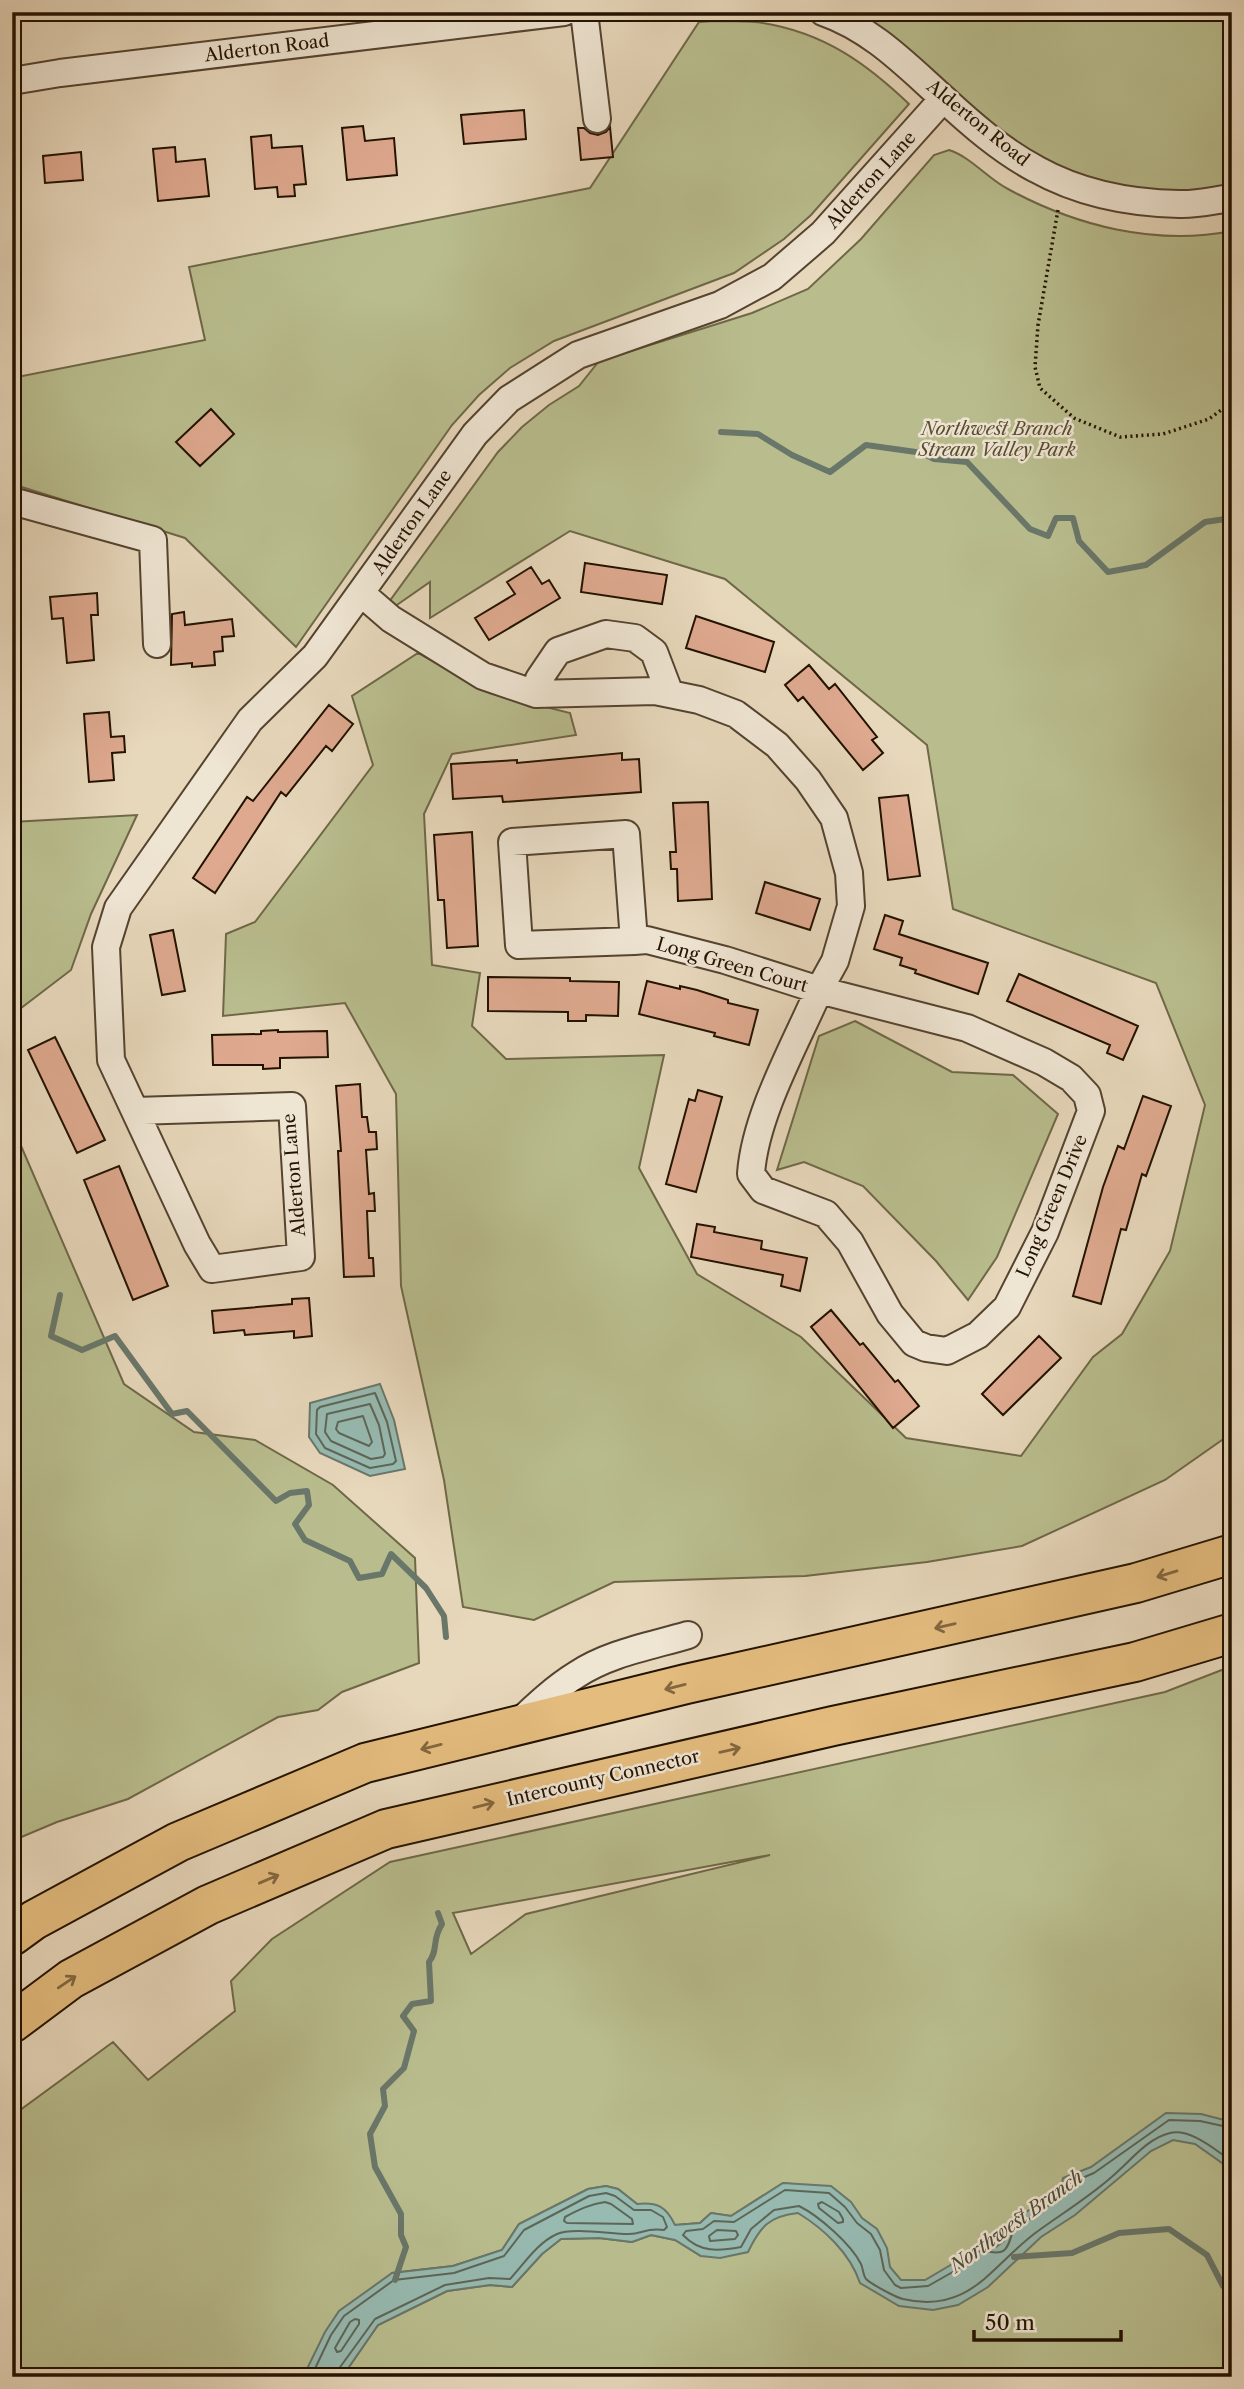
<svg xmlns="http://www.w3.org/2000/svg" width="1244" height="2389" font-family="'Libre Caslon Text',serif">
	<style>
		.green { fill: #b9bd8e; stroke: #6e6847; stroke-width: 2; fill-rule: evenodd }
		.water { fill: #97bab1; stroke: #69776a; stroke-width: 2 }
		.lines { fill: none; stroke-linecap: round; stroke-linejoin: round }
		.shore { stroke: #5d6658; stroke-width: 2 }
		.stream { stroke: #69776a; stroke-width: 6 }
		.building { fill: #dea98f; stroke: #231200; stroke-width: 2 }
		.minor-casing { stroke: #54432f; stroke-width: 30 }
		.highway-casing { stroke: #231200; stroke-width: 42 }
		.path { stroke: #231200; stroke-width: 3.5; stroke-dasharray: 2 3.5; stroke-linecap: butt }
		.minor { stroke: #efe5d3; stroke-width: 26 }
		.highway { stroke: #e4bc7e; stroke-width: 38 }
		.oneway { stroke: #84673f }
		.labels { text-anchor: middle; stroke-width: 5; stroke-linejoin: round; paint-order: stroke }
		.street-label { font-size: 18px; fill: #231200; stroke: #efe5d3 }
		.park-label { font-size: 18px; font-style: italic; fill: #584e32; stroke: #efe5d3 }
		.water-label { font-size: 19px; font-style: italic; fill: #4c4d3e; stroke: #efe5d3 }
	</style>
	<rect width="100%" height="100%" fill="#e7d7bb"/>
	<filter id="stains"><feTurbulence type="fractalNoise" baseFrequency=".00286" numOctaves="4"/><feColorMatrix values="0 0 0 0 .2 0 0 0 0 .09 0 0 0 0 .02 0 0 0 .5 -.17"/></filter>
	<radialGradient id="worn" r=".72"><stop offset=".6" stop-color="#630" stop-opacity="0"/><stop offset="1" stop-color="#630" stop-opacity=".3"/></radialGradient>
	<path class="green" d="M823 12H1232V198L1091 192Z
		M714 21C730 22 747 20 763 23 824 33 866 63 909 104L811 215 784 239 734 273 554 341 510 368 479 395 452 425 296 647 185 538 12 484V378L205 340 189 267 590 188 699 22Z
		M949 150C971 157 988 179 1008 189 1076 226 1155 246 1232 231V1433L1165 1480 1022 1546 927 1562 805 1576 614 1582 534 1620 463 1607 444 1480 401 1286 396 1094 345 1003 223 1016 226 934 255 922 373 765 352 696 418 653 490 693 570 713 576 735 452 754 424 814 432 965 480 973 472 1026 506 1059 664 1055 639 1168 697 1274 801 1337 906 1438 1021 1456 1093 1357 1122 1334 1170 1251 1205 1105 1156 983 953 909 927 745 725 579 570 531 430 618V582L394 607 389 602 498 452 522 427 549 405 579 386 599 361 752 313 808 289 861 239 934 155Z
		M137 815 91 914 71 970 12 1015V822Z
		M855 1021 952 1072 1013 1075 1058 1114 997 1257 968 1300 936 1261 863 1186 804 1162 777 1170 819 1036Z
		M12 1125 124 1384 194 1432 255 1440 333 1485 415 1558 419 1663 342 1692 318 1710 278 1717 128 1799 57 1822 12 1841Z
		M1232 1666V2377H342L378 2325 447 2291 490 2285 512 2287 542 2254 561 2239 599 2238 632 2242 651 2235 675 2240 701 2256 801 2185 783 2183 731 2216 711 2213 700 2223 675 2225 637 2204 618 2189 606 2186 588 2189 519 2224 502 2250 453 2266 392 2273 306 2371 303 2377H12V2116L113 2042 148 2080 235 2011 231 1981 272 1939 390 1862 1165 1692ZM770 1855 526 1914 471 1954 453 1913Z"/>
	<path class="water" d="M380 1384 394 1420 405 1469 370 1476 320 1453 309 1437 310 1403Z
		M1166 2113 1201 2114 1232 2122V2170L1195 2144 1173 2140 1151 2151 1075 2215 1041 2237 988 2287 958 2305 933 2310 899 2306 860 2283C850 2253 824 2229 798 2213 769 2216 760 2227 748 2252L720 2258 701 2256 675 2240 651 2235 632 2242 599 2238 561 2239 542 2254 512 2287 490 2285 447 2291 378 2325 342 2377H303L325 2332 339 2311 392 2273 453 2266 502 2250 519 2224 588 2189 606 2186 618 2189 637 2204C657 2202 666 2206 675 2225L700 2223 711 2213 731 2216 783 2183 831 2186 851 2202 862 2218 877 2229 887 2248 890 2267 901 2280H925L954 2263 981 2242 996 2247 1004 2241 1006 2226 1061 2188 1063 2178 1091 2167Z"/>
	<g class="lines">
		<path class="shore" d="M375 1393 387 1422 396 1461 393 1464 370 1468 325 1448 316 1434 317 1410 320 1407Z
			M370 1404 379 1425 385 1454 383 1457 371 1459 331 1441 325 1432 327 1414Z
			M363 1416 372 1442 369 1446 339 1433 336 1429 338 1422Z
			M1232 2128 1200 2121 1169 2120 1094 2173 1070 2183 1065 2194 1013 2230C1007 2253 1004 2256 981 2250L958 2269 928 2286 901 2288 895 2285 884 2270 880 2250 871 2234 857 2223 845 2207 829 2193 785 2190 734 2222 714 2221 703 2229 686 2231 683 2235C700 2253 719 2251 741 2247L751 2229 774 2210 799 2206C819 2216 851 2244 861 2264 863 2268 863 2275 866 2279 871 2284 897 2298 903 2299 971 2315 992 2264 1038 2231 1064 2212 1091 2196 1115 2174 1131 2160 1148 2138 1170 2133 1191 2128 1216 2151 1232 2161
			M605 2202 611 2204 632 2219 633 2224 567 2223 564 2221 565 2217C578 2210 590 2204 605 2202Z
			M822 2202 839 2212 843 2219V2222L838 2223 819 2208 818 2204Z
			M717 2230 736 2231 738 2235 735 2239 710 2241 709 2236Z
			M355 2319 359 2320V2324L341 2351 337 2352 335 2348 350 2322Z
			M311 2377 331 2335 344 2316 394 2280 454 2273 504 2256 524 2230 589 2196 606 2193 615 2196 634 2210H651L663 2217 667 2227 664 2230C645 2227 642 2235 627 2234 611 2234 571 2227 557 2234 537 2243 524 2264 510 2279L489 2278 445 2285 375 2319 338 2370 337 2377"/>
		<path class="stream" d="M721 432 758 434 792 455 830 472 866 445 923 453 934 459 967 462 1030 529 1048 536 1056 518H1073L1079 541 1108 572 1146 565 1205 522 1232 518
			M60 1295 51 1336 82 1350 115 1336 172 1414 187 1411 276 1501 290 1493 307 1491 309 1505 295 1524 305 1540 350 1561 359 1578 382 1574 391 1554 426 1588 444 1616 446 1637
			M1014 2257 1072 2253 1119 2233 1169 2229 1207 2255 1223 2286 1232 2285
			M395 2280 406 2247 401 2235V2214L375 2167 370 2134 385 2106 383 2089 404 2068 414 2031 403 2016 412 2004 431 2001 429 1962C439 1949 431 1941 442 1924L438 1913"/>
	</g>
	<path class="building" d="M524 110 526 139 464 144 461 115Z
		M363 126 365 141 394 138 397 175 347 180 342 128Z
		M610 127 613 157 581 160 578 128H584L590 133 598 135 606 132Z
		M271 135 272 148 302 146 306 184 294 185 295 196 278 197 277 187 255 189 251 137Z
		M175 147 176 162 205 159 209 196 158 201 153 149Z
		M81 152 83 180 45 183 43 156Z
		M211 409 234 434 200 466 176 442Z
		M585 563 667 575 662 604 581 592Z
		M531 567 542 584 549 580 560 598 489 640 475 618 515 594 507 582Z
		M97 593 98 615H91L94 660 67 663 63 618 52 619 50 597Z
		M184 612 185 625 232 619 234 636 222 637 223 651 214 652 215 665 192 667V663L171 665 172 614Z
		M696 616 774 642 765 672 686 648Z
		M809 665 829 689 835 684 877 737 872 740 883 753 863 770 803 697 798 701 785 685Z
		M329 705 353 724 332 751 326 746 286 796 281 792 215 893 193 878 247 797 253 801Z
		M109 712 111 737 124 736 125 752 112 753 114 780 89 782 84 714Z
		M622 753V760L639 759 641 792 503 802 502 796 453 799 451 764 517 760V763Z
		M908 795 920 876 888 880 879 798Z
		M708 802 712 899 678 901 677 869H671L670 852H676L673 803Z
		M472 832 478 946 447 948 444 900H438L434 835Z
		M765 882 820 899 810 930 756 913Z
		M885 915 903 921 899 934 988 963 978 994 915 973 916 970 900 965 902 958 874 949Z
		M173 930 185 991 162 995 150 935Z
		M1019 974 1138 1026 1123 1060 1107 1053 1110 1045 1007 1001Z
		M488 977 570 978V981L619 982 618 1016 586 1015V1021H568V1012L488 1011Z
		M647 981 680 989V986L697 990 728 1000V1003L758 1010 749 1045 714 1036 715 1033 639 1014Z
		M278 1030V1032L327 1031 328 1057 280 1058V1068L263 1069V1065H213L212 1035 261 1034V1031Z
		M55 1037 105 1140 77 1153 28 1050Z
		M360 1084 362 1117H367L369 1132H376L377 1149 366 1150 369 1194 374 1193 375 1211H367L369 1258H373L374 1276 344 1277 338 1151H341L336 1086Z
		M698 1090 722 1097 696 1192 666 1184 689 1099 695 1101Z
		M1143 1096 1171 1106 1146 1176 1142 1174 1126 1230 1121 1229 1101 1304 1073 1296 1103 1187 1118 1146 1124 1149Z
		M119 1166 168 1286 133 1300 84 1180Z
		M697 1224 715 1227 714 1232 762 1241 761 1249 807 1258 800 1291 781 1286 783 1275 691 1257Z
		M309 1298 312 1336 294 1338V1331L245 1335 244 1330 214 1333 212 1311 292 1304V1299Z
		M831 1310 860 1345 863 1343 895 1382 898 1380 919 1406 893 1428 811 1327Z
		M1039 1336 1061 1358 1003 1415 982 1394Z"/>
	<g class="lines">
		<g class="minor-casing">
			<path id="minor" d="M584 12 597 119
				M823 12C872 29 906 65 943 98 971 124 1002 151 1036 169 1079 193 1130 203 1179 204 1196 205 1215 200 1232 198
				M12 81 60 73 564 12
				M12 501 153 540 157 644
				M361 593 391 619 483 676 536 694 655 691 699 700 736 714 777 745 808 780 834 818 849 873 851 906 835 961 819 990 725 960 647 940 634 941 519 945 512 842 626 834 634 941
				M536 694 539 679 558 651 606 634 635 638 654 652 670 694
				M819 990 967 1028 1044 1062 1071 1078 1087 1095 1091 1111 1045 1232 1007 1307 978 1335 947 1351 926 1348 914 1343 890 1314 850 1242 826 1214 763 1190 751 1174C755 1115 795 1045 819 990Z
				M135 1111 292 1106 301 1257 212 1269 197 1244 111 1060 106 947 118 908 250 720 315 656 475 434 509 399 578 355 720 305 772 277 823 233 943 99
				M518 1723C536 1706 555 1688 576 1675 609 1653 651 1646 688 1635"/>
		</g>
		<g class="highway-casing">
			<path id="highway" d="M12 1936 34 1920 178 1842 365 1763 686 1684 1136 1583 1232 1554
				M12 2023 71 1979 208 1905 386 1829 833 1726 1135 1662 1232 1633"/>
		</g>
		<path class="path" d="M1058 210 1038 325 1035 367 1040 388 1074 418 1120 437 1163 434 1209 419 1232 402"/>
		<use href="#minor" class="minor"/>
		<use href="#highway" class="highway"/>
	</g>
	<defs><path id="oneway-shaft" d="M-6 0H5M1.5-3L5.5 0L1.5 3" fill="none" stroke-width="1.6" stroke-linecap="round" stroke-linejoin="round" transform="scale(1.75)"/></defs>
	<g class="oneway">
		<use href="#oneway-shaft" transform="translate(1167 1574) rotate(163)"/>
		<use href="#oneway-shaft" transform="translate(945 1626) rotate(167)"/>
		<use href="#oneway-shaft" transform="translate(675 1687) rotate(166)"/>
		<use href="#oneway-shaft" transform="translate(431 1747) rotate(166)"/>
		<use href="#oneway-shaft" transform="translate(730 1750) rotate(-13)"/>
		<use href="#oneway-shaft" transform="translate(484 1805) rotate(-14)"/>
		<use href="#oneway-shaft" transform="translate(269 1879) rotate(-23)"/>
		<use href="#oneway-shaft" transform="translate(67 1982) rotate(-34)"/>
	</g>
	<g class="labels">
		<g class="street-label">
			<text transform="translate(267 48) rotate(-7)" y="6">Alderton Road</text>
			<text transform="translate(978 123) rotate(39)" y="6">Alderton Road</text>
			<text transform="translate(871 180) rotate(-48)" y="6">Alderton Lane</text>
			<text transform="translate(412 522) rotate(-55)" y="6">Alderton Lane</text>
			<text transform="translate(732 965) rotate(16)" y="6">Long Green Court</text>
			<text transform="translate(294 1175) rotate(-95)" y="6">Alderton Lane</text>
			<text transform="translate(1052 1206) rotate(-67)" y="6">Long Green Drive</text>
			<text transform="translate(603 1778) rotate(-13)" y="6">Intercounty Connector</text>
		</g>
		<g class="park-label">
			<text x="997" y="435">Northwest Branch<tspan x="997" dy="21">Stream Valley Park</tspan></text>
		</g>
		<g class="water-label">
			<text transform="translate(1016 2221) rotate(-36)" y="7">Northwest Branch</text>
		</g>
	</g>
	<rect width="1244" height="2389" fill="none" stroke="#e7d7bb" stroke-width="42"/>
	<rect x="14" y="14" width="1216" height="2361" fill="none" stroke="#231200" stroke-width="3.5"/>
	<rect x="21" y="21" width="1202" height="2347" fill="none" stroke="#231200" stroke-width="2"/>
	<path d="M974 2330v10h147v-10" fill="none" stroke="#231200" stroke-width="3.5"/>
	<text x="985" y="2330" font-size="21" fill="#231200" stroke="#efe5d3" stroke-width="5" paint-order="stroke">50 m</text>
	<rect width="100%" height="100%" filter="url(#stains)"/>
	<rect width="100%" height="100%" fill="url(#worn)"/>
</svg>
